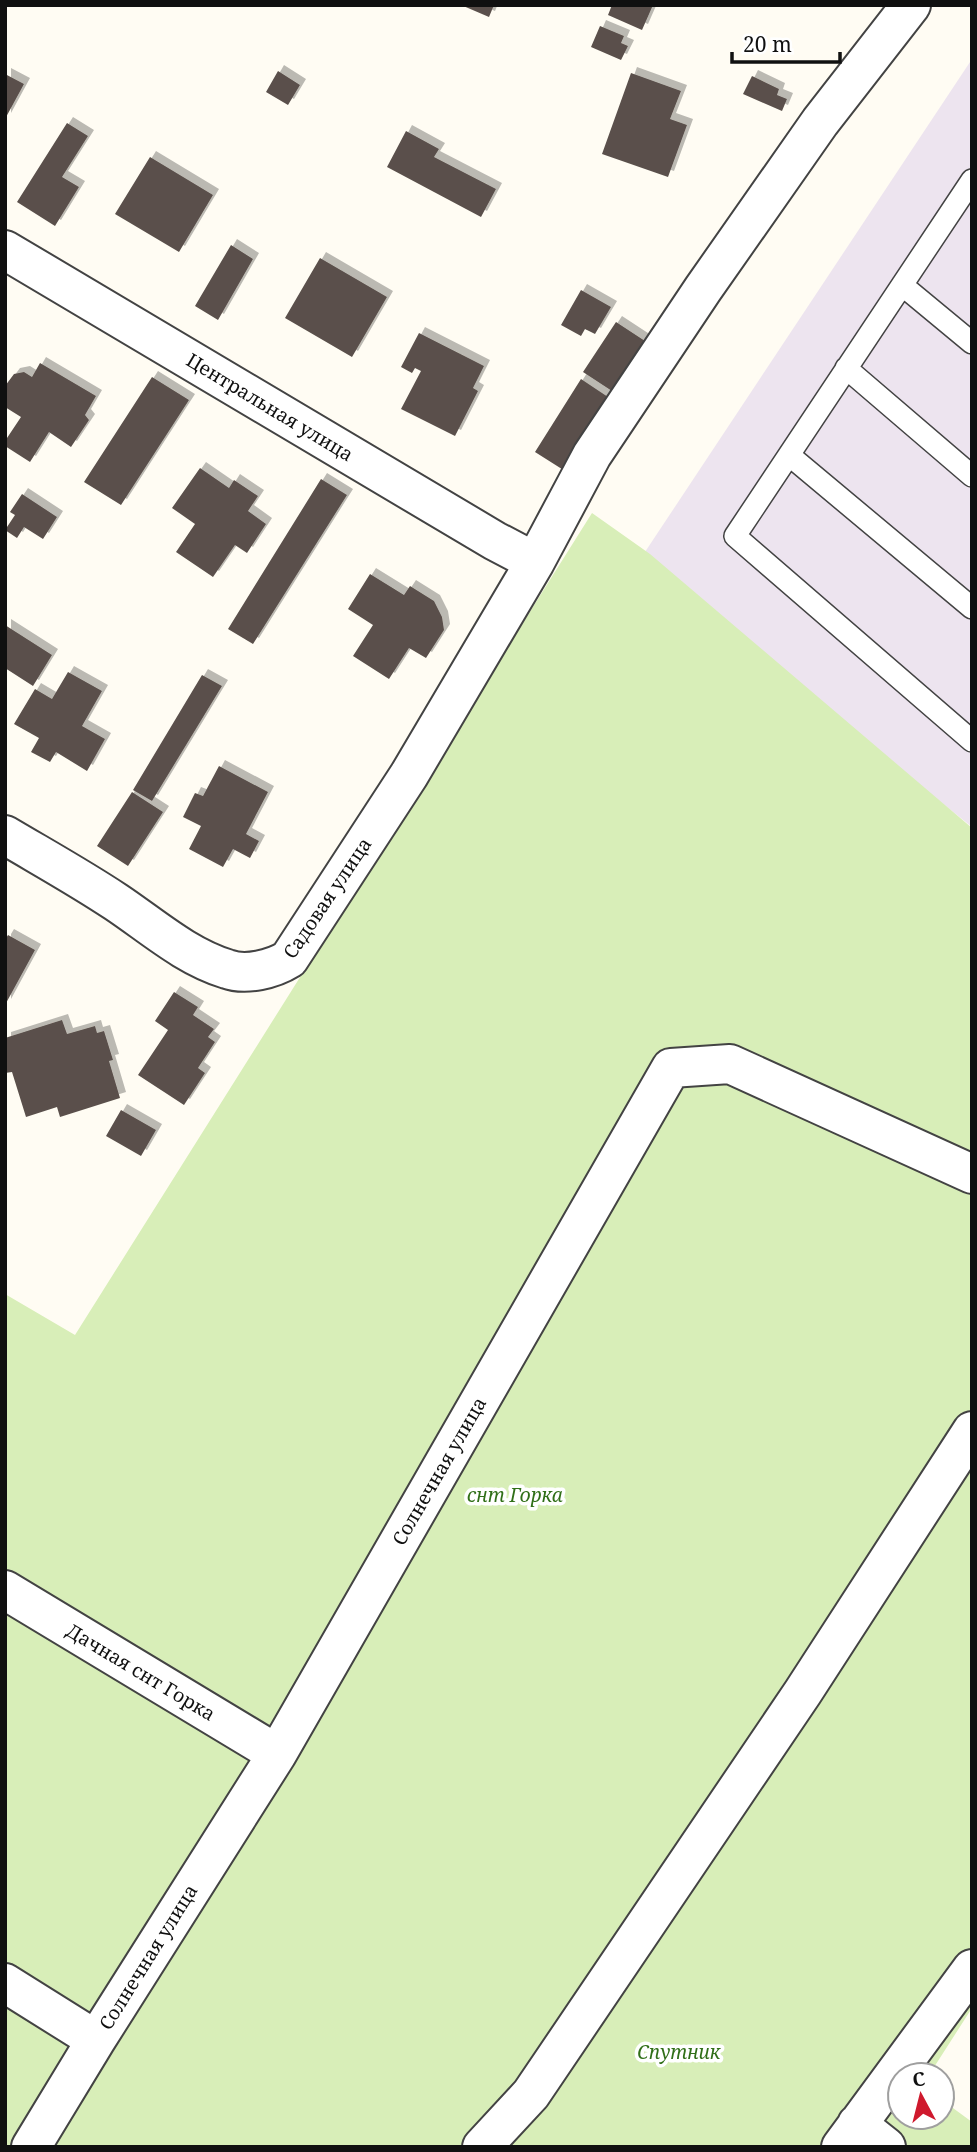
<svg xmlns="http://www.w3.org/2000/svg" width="977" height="2152" font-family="'Noto Serif',serif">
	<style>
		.industrial { fill: #ede4ef }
		.green { fill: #d8eeb8 }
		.building { fill: #5a504b; filter: url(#shadow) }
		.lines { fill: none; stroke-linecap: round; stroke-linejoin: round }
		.lane-casing { stroke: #434343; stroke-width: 24 }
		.street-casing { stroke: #434343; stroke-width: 42 }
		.lane { stroke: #fff; stroke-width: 21 }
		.street { stroke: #fff; stroke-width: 38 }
		.labels { text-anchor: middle; stroke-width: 7; stroke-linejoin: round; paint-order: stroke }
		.street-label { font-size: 19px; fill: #101010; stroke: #fff }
		.park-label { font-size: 19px; font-style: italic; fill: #306f18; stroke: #fff }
	</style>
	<defs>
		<filter id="shadow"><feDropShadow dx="6" dy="-6" stdDeviation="0" flood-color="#0004"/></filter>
	</defs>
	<rect width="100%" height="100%" fill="#fffcf3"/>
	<path class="industrial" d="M972 59V827L639 561Z"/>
	<path class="green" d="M592 513 650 554 972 828V2008L929 2075H900V2117H942V2100L972 2122V2147H5V1294L75 1335Z"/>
	<path class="building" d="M461 5H494L489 17Z
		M612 5H653L642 30 608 15Z
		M600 26 624 36 621 43 628 46 621 60 591 47Z
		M278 71 300 85 288 105 266 92Z
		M631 73 681 91 670 119 687 125 668 177 602 154Z
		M5 74 24 84 5 119Z
		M752 76 779 89 777 95 787 99 782 111 743 94Z
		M67 123 88 136 62 177 79 187 55 226 17 202Z
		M406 131 439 149 434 157 496 189 481 217 387 167Z
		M150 157 213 195 179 252 115 214Z
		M231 245 253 259 218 320 195 306Z
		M320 258 387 297 352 357 285 318Z
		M581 290 611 307 595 334 585 329 581 336 561 325Z
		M616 322 645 341 612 391 583 372Z
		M419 333 484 366 473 388 478 391 455 436 401 409 421 371 415 368 412 373 401 367Z
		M40 363 96 396 85 415 89 420 71 447 49 432 30 462 5 446V441L21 417 5 407V386L14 374 24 372 32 377Z
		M152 377 189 400 121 505 84 482Z
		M581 379 611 399 565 471 535 452Z
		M200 468 229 488 234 480 258 496 248 511 266 524 247 553 235 545 213 577 176 552 195 524 172 508Z
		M321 479 347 495 253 644 228 629Z
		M22 494 57 517 43 539 24 527 17 538 5 530 15 515 10 512Z
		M370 574 404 595 410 586 434 601 442 617 444 630 426 658 409 648 389 679 353 656 373 625 348 609Z
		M5 625 52 655 33 686 5 668Z
		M68 672 102 691 82 726 105 739 87 771 56 752 50 762 31 752 39 738 14 724 35 689 52 699Z
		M202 675 222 686 152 801 133 790Z
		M219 766 268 792 246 834 259 841 250 858 233 849 223 867 189 849 201 826 183 817 195 793 203 796Z
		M132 792 163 812 128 866 97 846Z
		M8 935 35 950 5 1005V940Z
		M174 992 198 1007 193 1015 214 1029 208 1037 215 1042 198 1068 205 1073 184 1105 138 1075 168 1030 155 1021Z
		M62 1020 67 1034 95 1026 97 1033 104 1031 113 1060 109 1061 120 1098 60 1117 57 1107 26 1117 12 1072 5 1073V1038Z
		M121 1110 156 1130 141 1156 106 1136Z"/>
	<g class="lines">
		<g class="lane-casing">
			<path id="lane" d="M972 180 735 536 972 741
				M902 285 972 343
				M846 368 972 476
				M789 455 972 608"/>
		</g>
		<g class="street-casing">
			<path id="street" d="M5 250 495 541 535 562
				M5 835C42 857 80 878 116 902 152 926 185 956 227 969 246 976 273 969 289 959L409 775 535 562 592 455 703 289 820 122 911 5
				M5 1590 277 1754
				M5 1983 96 2040
				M857 2124 886 2147
				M31 2147 96 2040 277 1754 671 1068 730 1064 972 1174
				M482 2147 531 2094 803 1692 972 1431
				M841 2147 972 1969"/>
		</g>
		<use href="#lane" class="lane"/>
		<use href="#street" class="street"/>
	</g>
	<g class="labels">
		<g class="street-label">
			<text transform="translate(270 407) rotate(31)" y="7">Центральная улица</text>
			<text transform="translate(327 898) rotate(-56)" y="7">Садовая улица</text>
			<text transform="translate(439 1471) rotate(-60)" y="7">Солнечная улица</text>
			<text transform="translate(141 1672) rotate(31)" y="7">Дачная снт Горка</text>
			<text transform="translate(148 1957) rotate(-58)" y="7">Солнечная улица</text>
		</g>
		<g class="park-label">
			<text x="515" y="1502">снт Горка</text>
			<text x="679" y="2059">Спутник</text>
		</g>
	</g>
	<rect width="977" height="2152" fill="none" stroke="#101010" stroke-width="14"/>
	<g transform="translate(921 2096) rotate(353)"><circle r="33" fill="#ffffff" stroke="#9f9f9f" stroke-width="2"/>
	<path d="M0-5L12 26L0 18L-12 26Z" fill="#cf192d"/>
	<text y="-10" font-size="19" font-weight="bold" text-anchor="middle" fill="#101010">С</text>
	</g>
	<path d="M732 52v10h108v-10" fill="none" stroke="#101010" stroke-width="3.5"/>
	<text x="743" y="52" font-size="21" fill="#101010" stroke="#ffffff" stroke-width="5" paint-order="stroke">20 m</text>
</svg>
